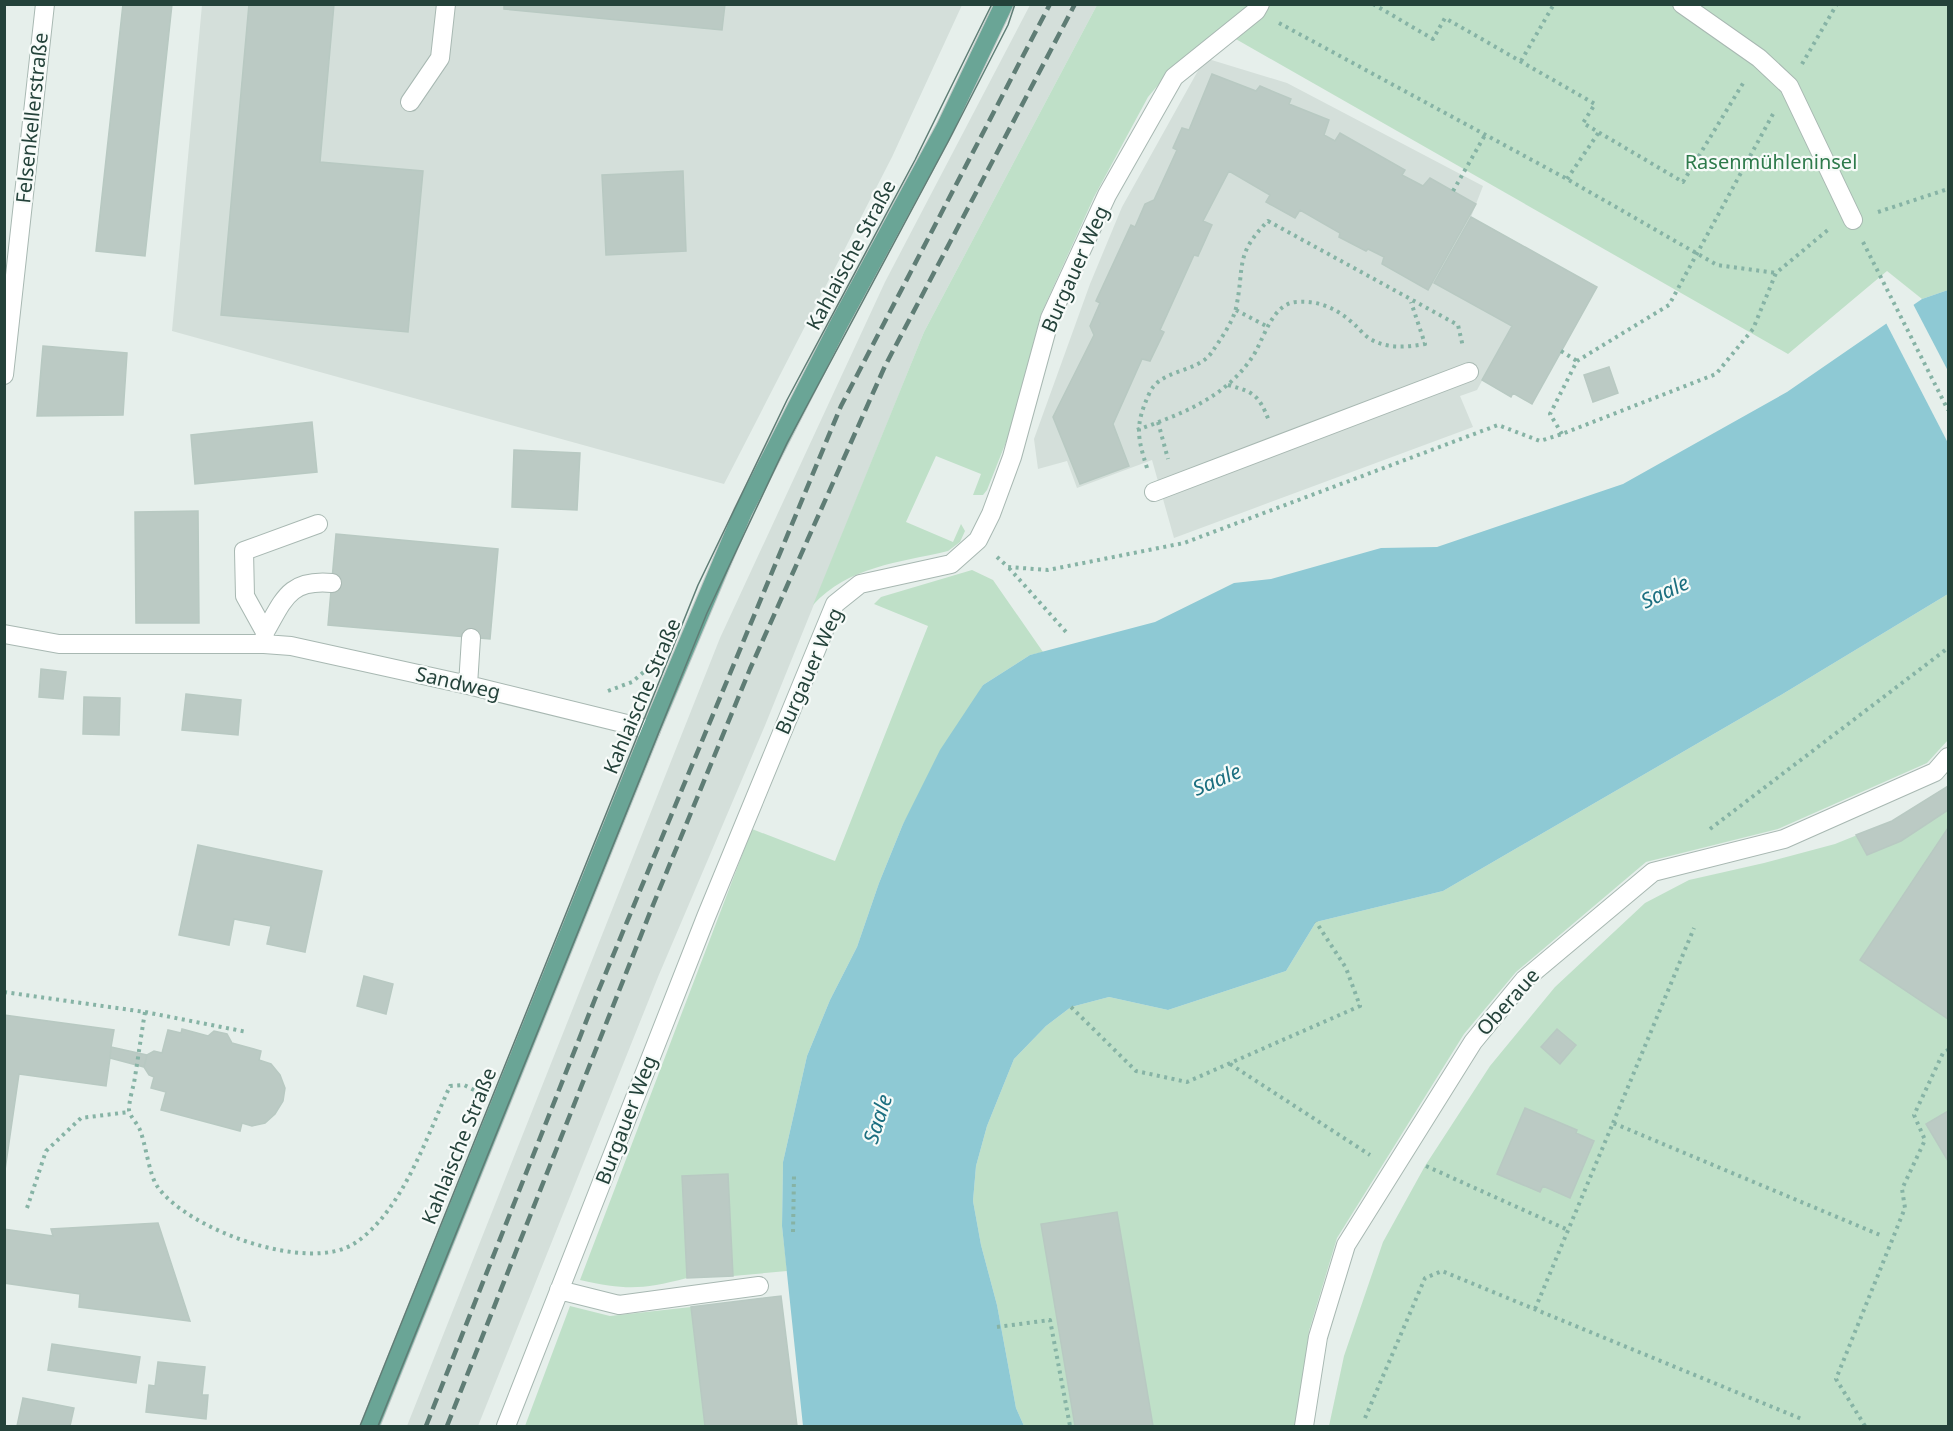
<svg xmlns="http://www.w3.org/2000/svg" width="1953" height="1431" font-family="'Noto Sans',sans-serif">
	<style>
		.built { fill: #d4dfda }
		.green { fill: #bfe0c8 }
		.water { fill: #8ec9d4 }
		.pier { fill: #e6efeb }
		.building { fill: #bbcac4; stroke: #b8c9c2; stroke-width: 1.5 }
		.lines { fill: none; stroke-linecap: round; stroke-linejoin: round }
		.minor-casing { stroke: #a8b8b2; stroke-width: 20 }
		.major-casing { stroke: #c2cac8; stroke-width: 20 }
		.path { stroke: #86b3a5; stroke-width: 4; stroke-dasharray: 3 4.5; stroke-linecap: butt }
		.minor { stroke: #fff; stroke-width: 18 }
		.major { stroke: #6aa596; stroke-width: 18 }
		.tram { stroke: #5f7d75; stroke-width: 1.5 }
		.rail { stroke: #5f7d75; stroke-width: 4.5; stroke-dasharray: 12 6; stroke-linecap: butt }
		.labels { text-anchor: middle; stroke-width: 4.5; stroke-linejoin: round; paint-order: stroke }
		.street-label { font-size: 20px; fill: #24423a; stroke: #f7fbf9 }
		.park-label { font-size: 20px; fill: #2d7a4b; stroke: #f7fbf9 }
		.water-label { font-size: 21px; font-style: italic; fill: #1c6f80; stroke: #f7fbf9 }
	</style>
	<rect width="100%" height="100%" fill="#e6efeb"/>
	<path class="built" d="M202 5H962L892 157 724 484 172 331Z
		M1030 5H1097L924 332 766 723 658 977 478 1426H407L720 638 885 282Z
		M1205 58 1287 83 1483 186 1471 217 1434 283 1512 326 1477 390 1460 396 1473 427 1174 538 1152 460 1077 488 1067 461 1038 469 1034 439 1090 284 1122 207Z"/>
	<path class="green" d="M1097 5H1948V290L1922 299 1887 271 1788 354 1220 30 1175 65 1148 97 1094 197 1041 314 1010 432 987 490 983 495H973L981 474 936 456 906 522 953 542 961 524 965 531 960 542 948 551C898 563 849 566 813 605L924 332Z
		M972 570 993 580 1043 652 1030 655 983 685 903 824 879 883 857 947 830 1000 807 1056 783 1162 782 1226 787 1271 733 1276 728 1174 682 1176 687 1278C641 1290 626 1290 580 1280L752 829 835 861 928 626 874 604 881 597Z
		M1948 594V740L1927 763 1778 829 1646 862 1516 972 1464 1034 1337 1238 1309 1331 1297 1426H1024L1016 1408 997 1305 981 1245 973 1201 976 1166 987 1126 1014 1059 1046 1026 1071 1007 1109 997 1168 1010 1286 971 1316 922 1443 891 1781 695Z
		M1948 786V1426H1329L1344 1356 1383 1242 1425 1166 1490 1066 1555 987 1645 903 1689 880 1764 863 1835 844 1892 821Z
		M570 1306 610 1316 691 1307 705 1426H525Z"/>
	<path class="water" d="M1948 290V594L1781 695 1443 891 1316 922 1286 971 1168 1010 1109 997 1071 1007 1046 1026 1014 1059 987 1126 976 1166 973 1201 981 1245 997 1305 1016 1408 1024 1426H803L782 1226 783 1162 807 1056 830 1000 857 947 879 883 903 824 940 750 983 685 1030 655 1155 622 1234 583 1271 579 1381 548 1437 547 1623 484 1787 392 1922 299Z"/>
	<path class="pier" d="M1912 302 1948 371V443L1885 321Z"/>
	<path class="building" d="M123 4H172L145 256 96 251Z
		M249 4H334L320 162 423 171 408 332 221 315Z
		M504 4H725L722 30 504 9Z
		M1212 74 1256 91 1260 86 1291 99 1289 104 1329 120 1324 135 1335 141 1340 133 1405 170 1402 175 1423 186 1430 178 1476 204 1428 290 1382 264 1384 257 1368 249 1366 251 1339 237 1340 233 1300 210 1295 218 1266 202 1270 195 1229 171 1203 221 1212 225 1198 256 1194 255 1160 330 1164 332 1150 361 1142 359 1113 424 1129 466 1080 484 1053 417 1094 335 1090 326 1100 303 1096 301 1131 225 1135 227 1145 204 1154 200 1177 150 1173 148 1182 128 1189 130Z
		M683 171 686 251 606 255 602 175Z
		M1471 217 1597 287 1532 404 1513 393 1511 397 1482 380 1512 326 1434 283Z
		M43 346 127 353 123 415 37 416Z
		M1609 367 1618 393 1593 402 1584 375Z
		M312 422 317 472 195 484 191 435Z
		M514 450 580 453 577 510 512 507Z
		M198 511 199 623H136L135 512Z
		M336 534 498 549 490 639 328 625Z
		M41 669 66 672 63 699 39 697Z
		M186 694 241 700 238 735 182 730Z
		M84 697 120 698 119 735 83 734Z
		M1948 786V810L1901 841 1867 855 1856 835 1892 821Z
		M1948 828V1019L1860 960Z
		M198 845 322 871 305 952 267 944 271 926 234 919 229 945 179 935Z
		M364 976 393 984 386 1014 357 1006Z
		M4 1015 114 1030 111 1047 147 1055 154 1051 162 1053 168 1030 181 1033 182 1029 208 1036 214 1031 227 1034 232 1043 261 1051 259 1060 271 1064 280 1075 285 1088 283 1101 275 1114 265 1123 252 1126 242 1123 240 1131 161 1110 166 1092 151 1088 154 1077 149 1075 144 1067 110 1058 106 1086 19 1074 4 1177Z
		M1557 1029 1576 1045 1560 1064 1541 1047Z
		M111 1047 147 1055 144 1067 110 1058Z
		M1525 1108 1577 1130 1576 1133 1594 1141 1570 1198 1543 1186 1540 1192 1497 1174Z
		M1948 1111V1161L1926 1124Z
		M728 1174 733 1276 687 1278 682 1176Z
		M1117 1212 1153 1426H1075L1041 1224Z
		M158 1223 190 1321 79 1307 80 1294 4 1283V1229L53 1236 51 1229Z
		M781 1296 797 1426H705L691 1307Z
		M52 1344 140 1357 136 1383 48 1370Z
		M158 1362 205 1367 202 1395H208L206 1419 146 1412 149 1385 155 1386Z
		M23 1398 74 1408 70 1426H17Z"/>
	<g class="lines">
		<g class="minor-casing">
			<path id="minor" d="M1682 4 1759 58 1789 86 1853 220
				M410 102 440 58 446 4
				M4 375 45 4
				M1154 492 1469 372
				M265 632C284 599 289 579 332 583
				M4 634 59 644H264L291 646 468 685 651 730
				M264 644 265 632 245 596 244 551 318 524
				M468 685 471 638
				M559 1290 619 1305 759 1286
				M506 1426 706 917 835 604 860 584 951 564 978 540 991 514 1012 457 1050 318 1107 195 1174 77 1256 11 1260 4
				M1304 1426 1318 1337 1346 1245 1473 1042 1524 980 1653 872 1784 839 1935 772 1948 757"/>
		</g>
		<g class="major-casing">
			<path id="major" d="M370 1426 651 730 743 512 840 322 945 128 1004 4"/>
		</g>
		<path class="path" d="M1373 4 1433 39 1445 18 1595 104 1583 123 1683 182 1745 80
			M1279 23 1567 179 1717 265 1776 273
			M1521 61 1554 4
			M1802 64 1837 4
			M1567 179 1599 132
			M1453 191 1485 135
			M1878 212 1948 189
			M1863 242 1948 410
			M1236 310 1268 327
			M1561 351 1577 361
			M1228 385C1254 392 1259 395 1269 421
			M1158 422 1168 459
			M1137 430C1181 414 1223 399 1251 359 1264 341 1271 303 1297 302 1320 300 1339 310 1355 325 1360 330 1366 337 1372 340 1389 349 1407 347 1425 344L1411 302
			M1562 434 1550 414 1577 361 1669 305 1773 114
			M1147 468C1137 436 1135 425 1149 394 1160 368 1197 374 1212 352 1220 340 1233 322 1236 308 1245 266 1234 255 1268 221L1458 325 1463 347
			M997 557 1008 567 1048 570 1184 543 1498 425 1540 441 1562 434 1716 374 1753 329 1776 273 1829 229
			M1009 568 1067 633
			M608 691 632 682 645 671
			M1710 829 1948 648
			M4 992 145 1012C141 1036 138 1059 134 1083 132 1091 129 1102 129 1110 130 1117 138 1124 140 1130 146 1145 149 1174 157 1186 187 1230 309 1274 355 1243 402 1212 427 1136 450 1086L464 1085 478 1092
			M1071 1007 1136 1071 1187 1082 1360 1006 1346 968 1316 922
			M145 1012 247 1032
			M1230 1064 1370 1155
			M1613 1123 1694 928
			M1426 1166 1568 1230
			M27 1208 46 1151 81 1118 129 1112
			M793 1232 794 1176
			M1535 1309 1613 1123 1880 1235
			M997 1327 1050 1320 1070 1426
			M1365 1418 1425 1278 1442 1271 1804 1420
			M1865 1426 1836 1379 1905 1208 1902 1189 1925 1140 1914 1115 1943 1053 1948 1050"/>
		<use href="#minor" class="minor"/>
		<use href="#major" class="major"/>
		<path class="tram" d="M360 1426 698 585 787 400 915 160 992 4
			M378 1426 707 613 787 443 949 140 1008 25 1015 4"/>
		<path class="rail" d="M426 1426 595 999 841 406 1050 4
			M447 1426 651 910 750 669 885 366 1075 4"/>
	</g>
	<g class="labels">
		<g class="street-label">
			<text transform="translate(32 118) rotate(-84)" y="7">Felsenkellerstraße</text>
			<text transform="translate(851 255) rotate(-62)" y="7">Kahlaische Straße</text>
			<text transform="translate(1075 269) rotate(-66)" y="7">Burgauer Weg</text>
			<text transform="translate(809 671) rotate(-66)" y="7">Burgauer Weg</text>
			<text transform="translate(458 683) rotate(13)" y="7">Sandweg</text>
			<text transform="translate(642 696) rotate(-67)" y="7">Kahlaische Straße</text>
			<text transform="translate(1508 1002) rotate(-48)" y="7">Oberaue</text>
			<text transform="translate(626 1120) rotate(-69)" y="7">Burgauer Weg</text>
			<text transform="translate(459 1146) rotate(-68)" y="7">Kahlaische Straße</text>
		</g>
		<g class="park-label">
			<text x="1771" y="169">Rasenmühleninsel</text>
		</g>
		<g class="water-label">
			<text transform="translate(1665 592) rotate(-25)" y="7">Saale</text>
			<text transform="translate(1217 780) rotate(-23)" y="7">Saale</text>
			<text transform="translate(878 1119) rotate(-72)" y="7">Saale</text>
		</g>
	</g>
	<rect width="1953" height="1431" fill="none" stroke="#24423a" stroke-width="12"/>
</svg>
